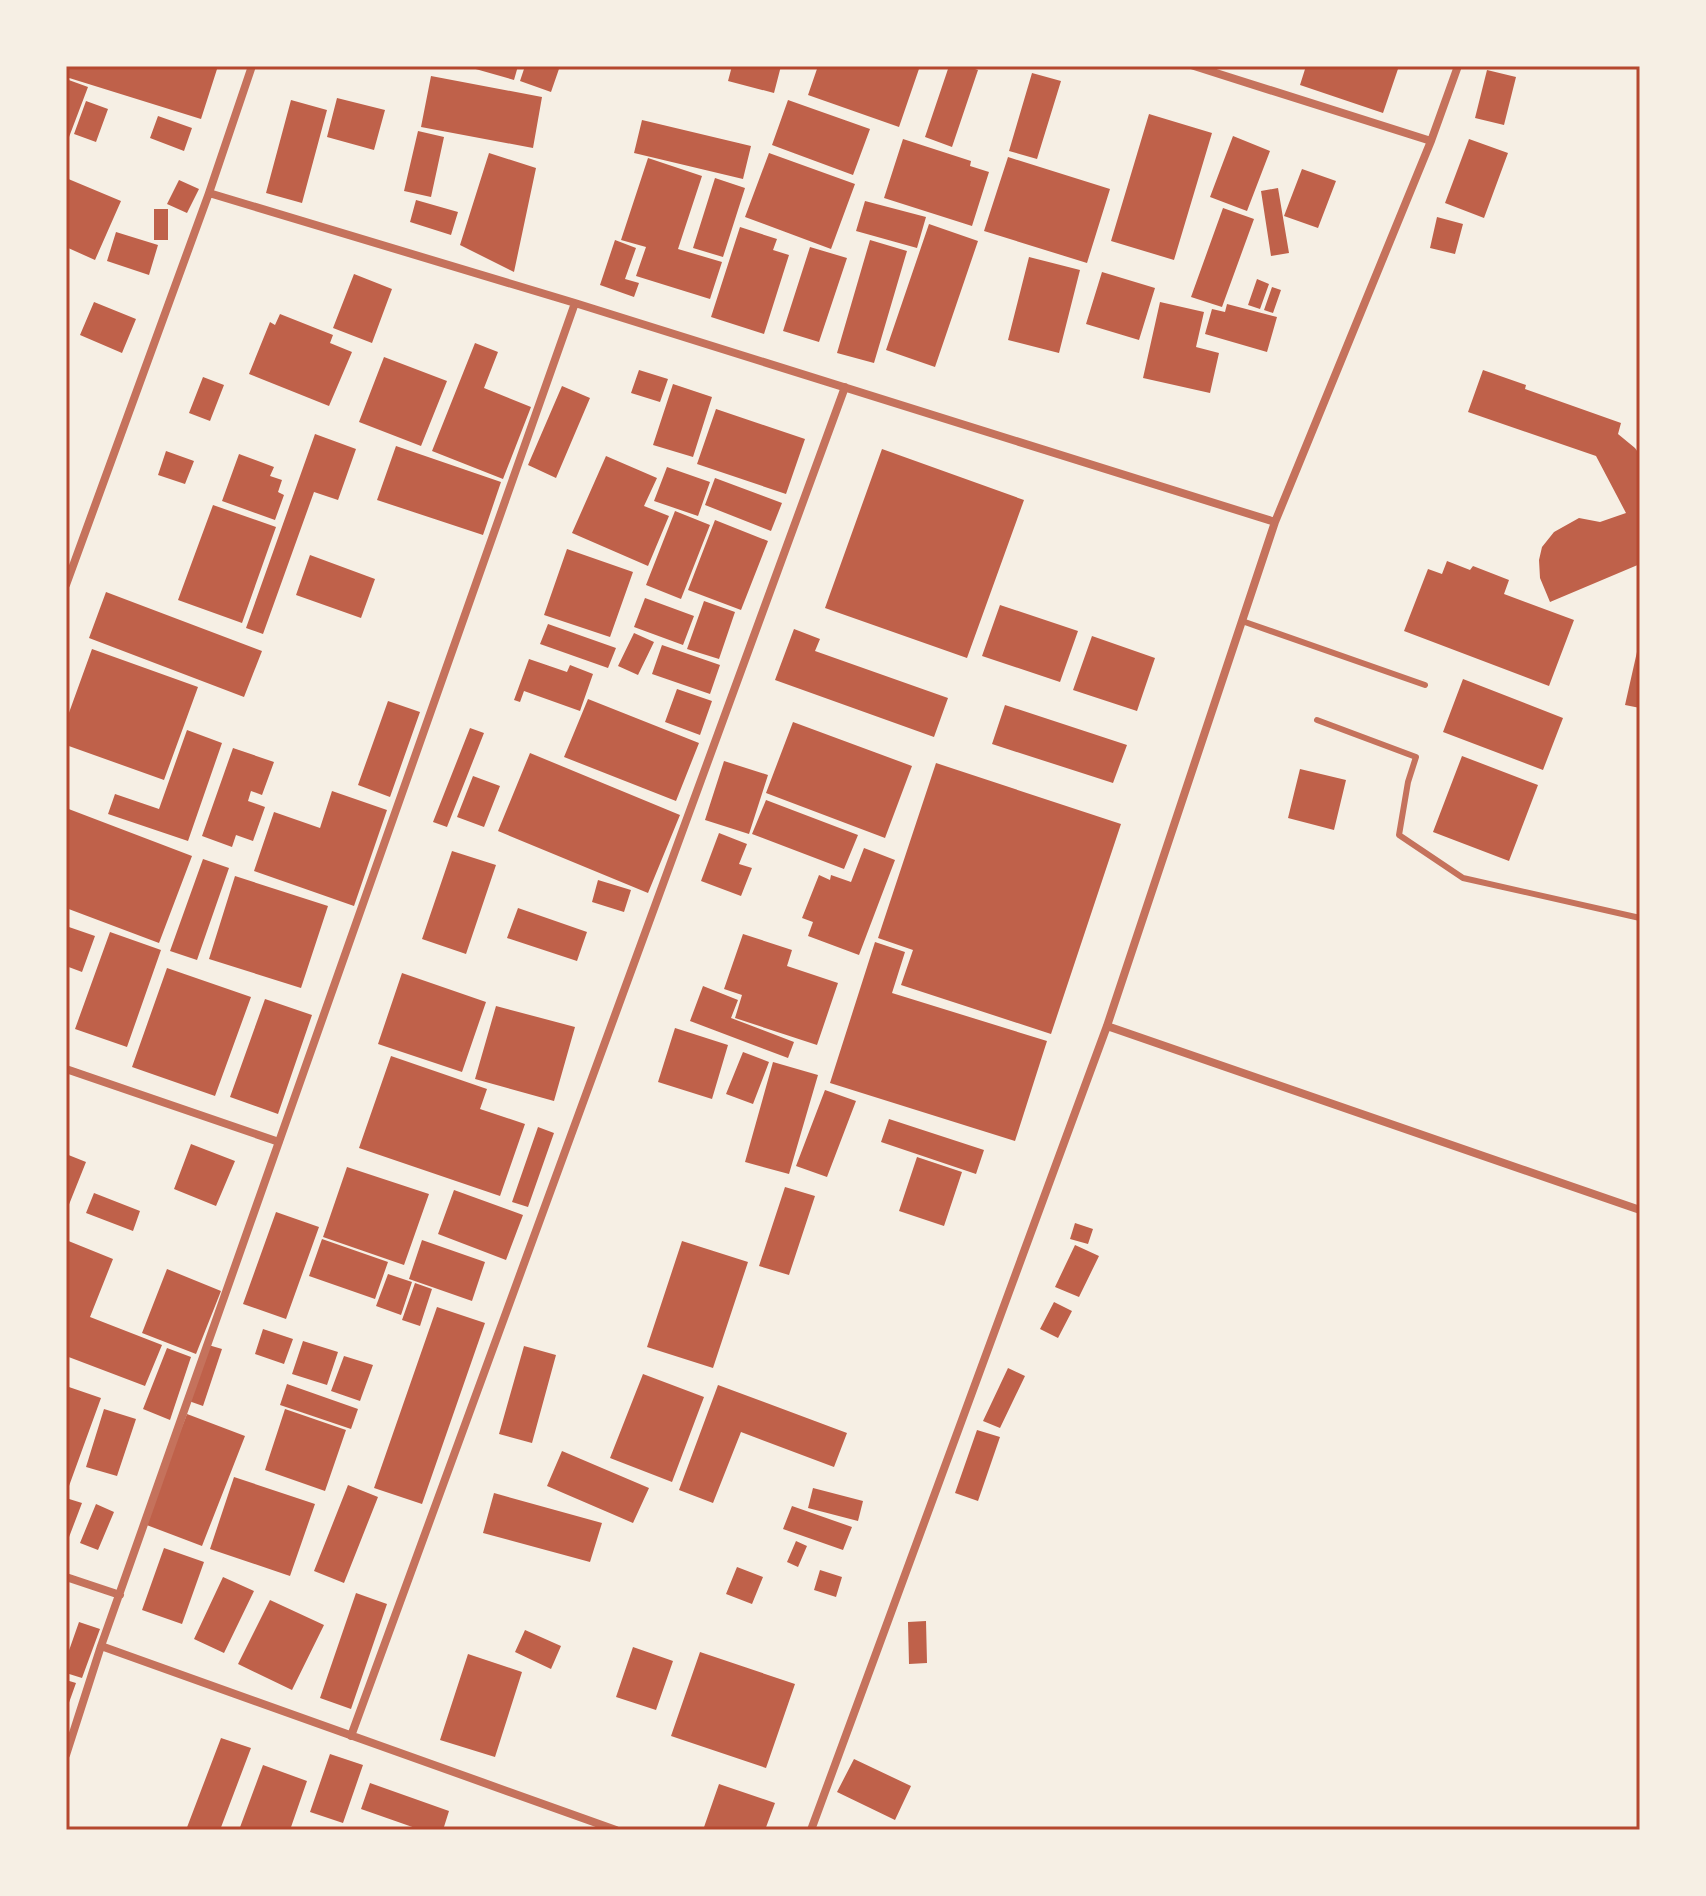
<svg xmlns="http://www.w3.org/2000/svg" width="1706" height="1896" font-family="'Nunito Sans',sans-serif">
	<style>
		.building { fill: #bf614a }
		.lines { fill: none; stroke-linecap: round; stroke-linejoin: round }
		.service { stroke: #c5725c; stroke-width: 6 }
		.minor { stroke: #c5725c; stroke-width: 8 }
		.neatline { fill: none; stroke: #b5482f; stroke-width: 3 }
	</style>
	<rect width="100%" height="100%" fill="#f6efe4"/>
	<path class="building" d="M66 66H218L201 119 66 77Z
		M465 66H518L514 80Z
		M525 66H560L551 92 520 81Z
		M732 66H781L774 93 728 81Z
		M818 66H920L899 127 808 95Z
		M949 66H967L978 70 952 147 925 137Z
		M1306 66H1399L1383 113 1300 85Z
		M1487 70 1516 77 1504 125 1475 118Z
		M1032 73 1061 81 1037 159 1009 151Z
		M431 76 542 97 533 148 421 127Z
		M66 79 88 87 66 145Z
		M337 98 385 110 374 150 327 137Z
		M291 100 327 110 302 203 266 193Z
		M788 100 870 129 853 175 772 145Z
		M86 101 108 109 96 142 74 134Z
		M1149 114 1212 133 1174 260 1111 241Z
		M158 116 192 128 184 151 150 138Z
		M642 120 751 146 743 179 634 153Z
		M418 131 444 137 431 197 404 191Z
		M1233 136 1270 151 1247 211 1210 197Z
		M903 139 971 161 970 166 989 172 972 226 884 198Z
		M1469 139 1508 153 1484 218 1445 203Z
		M489 153 536 168 514 272 460 245Z
		M769 153 855 184 831 249 745 217Z
		M1008 157 1110 189 1087 263 984 231Z
		M648 158 702 176 678 249 722 262 710 299 636 276 646 247 621 240Z
		M1302 169 1336 181 1318 228 1284 216Z
		M66 178 121 201 95 260 66 247Z
		M715 178 745 188 723 257 693 248Z
		M179 180 199 189 187 213 167 204Z
		M1278 188 1289 253 1271 256 1261 191Z
		M416 200 458 212 451 235 410 222Z
		M865 201 926 217 917 248 856 231Z
		M1223 208 1254 219 1222 307 1191 297Z
		M154 209H168V240H154Z
		M1437 217 1463 224 1455 254 1430 248Z
		M929 224 978 241 935 367 886 350Z
		M740 227 777 239 773 250 789 255 764 334 711 317Z
		M116 232 158 245 149 275 107 261Z
		M615 240 636 248 625 279 639 283 634 297 600 285Z
		M870 240 907 251 874 363 837 353Z
		M810 247 847 258 819 342 783 331Z
		M1029 257 1080 270 1059 353 1008 340Z
		M1102 272 1155 288 1139 340 1086 324Z
		M354 274 392 289 372 343 333 328Z
		M1257 279 1269 284 1260 309 1248 305Z
		M1272 287 1281 290 1273 313 1264 310Z
		M94 302 136 319 122 353 80 335Z
		M1160 302 1204 312 1196 347 1219 353 1210 393 1143 378Z
		M1227 304 1277 317 1267 352 1205 334 1212 309 1225 312Z
		M280 314 333 335 330 343 352 352 329 406 249 374 270 322 275 325Z
		M475 343 498 352 484 388 531 407 503 479 432 451Z
		M384 357 447 381 421 446 359 422Z
		M639 370 668 379 660 402 631 393Z
		M1483 370 1526 385 1525 389 1621 423 1618 434 1635 448 1640 455V546L1637 549 1640 564 1550 602 1540 578 1539 560 1542 547 1554 532 1579 518 1600 522 1626 513 1596 456 1468 412Z
		M203 377 224 385 210 421 189 413Z
		M673 384 712 397 693 457 653 445Z
		M562 386 590 398 556 478 528 465Z
		M716 409 805 439 786 494 697 464Z
		M315 434 356 449 338 500 314 492 263 634 246 628Z
		M396 446 501 482 483 535 377 500Z
		M882 449 1024 500 967 658 825 608Z
		M166 451 194 461 185 484 158 475Z
		M239 454 274 467 270 476 282 480 278 492 284 495 275 520 222 501Z
		M606 456 657 478 644 506 669 516 648 566 572 533Z
		M667 467 710 482 698 516 654 501Z
		M715 478 782 503 771 531 705 505Z
		M213 505 276 527 242 623 178 600Z
		M675 511 710 525 681 599 646 585Z
		M715 520 768 541 741 610 688 590Z
		M567 549 633 572 610 637 544 615Z
		M310 555 375 579 361 618 296 595Z
		M1447 561 1470 570 1473 566 1509 580 1504 594 1574 620 1549 686 1404 631 1428 569 1442 574Z
		M106 592 262 651 244 697 89 638Z
		M645 598 694 616 683 645 634 627Z
		M704 601 735 612 719 659 687 649Z
		M1000 605 1078 631 1060 682 982 656Z
		M548 624 616 648 608 668 540 644Z
		M794 629 820 639 815 651 948 698 934 737 775 680Z
		M634 633 654 642 638 675 618 666Z
		M1092 636 1155 658 1137 711 1073 690Z
		M1639 643H1640V708L1625 705Z
		M662 645 720 665 710 694 652 674Z
		M92 649 198 687 164 780 66 745V721Z
		M529 659 567 672 570 665 593 674 580 711 524 691 520 702 514 700Z
		M1463 679 1563 718 1543 770 1443 732Z
		M677 689 712 701 700 735 665 722Z
		M588 699 699 743 676 801 564 757Z
		M388 701 420 712 390 797 358 785Z
		M1005 705 1127 745 1113 783 992 744Z
		M793 722 912 766 885 838 766 793Z
		M470 728 484 733 447 827 433 822Z
		M187 730 222 743 188 841 108 814 115 794 159 809Z
		M233 748 274 762 262 795 251 791 248 801 265 807 253 841 236 835 232 847 202 836Z
		M530 753 680 815 648 893 498 831Z
		M1462 756 1538 785 1509 861 1433 832Z
		M724 761 768 775 749 834 705 820Z
		M936 763 1121 824 1051 1034 901 985 913 950 878 938Z
		M1300 769 1346 780 1334 830 1288 818Z
		M473 776 500 786 484 827 457 817Z
		M332 791 387 810 354 906 254 871 274 812 320 828Z
		M766 800 858 835 844 869 752 834Z
		M66 808 192 856 159 943 66 908Z
		M719 833 747 844 739 864 752 868 741 896 701 881Z
		M864 848 895 860 859 955 808 936 813 922 802 918 819 875 830 880 831 875 851 882Z
		M452 851 496 865 466 954 422 939Z
		M203 859 229 868 197 960 170 951Z
		M235 876 328 906 301 988 209 959Z
		M598 880 631 890 624 912 592 902Z
		M518 908 587 932 577 961 507 938Z
		M66 926 95 936 82 972 66 966Z
		M110 932 161 950 127 1047 75 1029Z
		M743 934 792 950 787 966 838 983 817 1045 735 1018 742 995 724 989Z
		M875 942 905 952 892 993 1047 1041 1015 1141 830 1083Z
		M167 968 251 997 215 1096 132 1067Z
		M402 973 486 1002 462 1072 378 1044Z
		M703 986 738 1000 731 1018 794 1042 788 1058 690 1021Z
		M265 999 312 1015 278 1114 230 1097Z
		M496 1006 575 1027 554 1101 475 1079Z
		M675 1028 728 1045 712 1099 658 1082Z
		M743 1052 769 1062 753 1104 726 1094Z
		M391 1056 487 1089 480 1109 525 1124 500 1196 359 1148Z
		M773 1062 818 1075 789 1174 745 1162Z
		M825 1090 856 1101 827 1177 796 1166Z
		M889 1119 984 1150 976 1174 881 1142Z
		M538 1127 554 1133 528 1207 512 1202Z
		M191 1144 235 1161 216 1206 174 1189Z
		M66 1154 86 1162 66 1212Z
		M917 1157 962 1172 944 1226 899 1211Z
		M347 1167 429 1194 404 1265 323 1237Z
		M785 1187 815 1196 789 1275 759 1266Z
		M454 1190 523 1215 506 1260 438 1234Z
		M94 1193 140 1211 133 1231 86 1213Z
		M276 1212 319 1227 286 1319 243 1304Z
		M1075 1223 1093 1229 1088 1244 1070 1239Z
		M322 1239 388 1262 375 1299 309 1276Z
		M66 1240 113 1259 90 1317 162 1345 145 1386 66 1356Z
		M422 1240 485 1262 472 1301 409 1279Z
		M682 1241 748 1262 713 1368 647 1347Z
		M1075 1245 1099 1256 1079 1297 1055 1287Z
		M167 1269 221 1291 196 1354 142 1333Z
		M388 1274 412 1282 401 1315 376 1306Z
		M415 1283 432 1289 420 1326 402 1320Z
		M1054 1302 1072 1311 1058 1338 1040 1329Z
		M437 1307 485 1323 422 1504 374 1488Z
		M263 1329 293 1339 284 1364 255 1354Z
		M303 1341 338 1352 327 1385 292 1374Z
		M205 1344 222 1349 203 1406 186 1400Z
		M524 1346 556 1355 532 1443 499 1434Z
		M167 1348 191 1357 170 1420 143 1409Z
		M344 1356 373 1365 360 1401 331 1391Z
		M1008 1368 1025 1376 1000 1428 983 1421Z
		M643 1374 704 1397 672 1482 610 1458Z
		M287 1384 358 1409 351 1429 280 1405Z
		M718 1385 847 1433 834 1467 741 1432 713 1503 679 1490Z
		M66 1386 101 1398 69 1486 66 1485Z
		M104 1409 136 1419 117 1476 86 1467Z
		M285 1409 346 1430 325 1491 265 1470Z
		M187 1414 245 1436 202 1546 144 1524Z
		M977 1430 1000 1437 978 1501 955 1493Z
		M562 1451 649 1488 633 1523 547 1486Z
		M234 1477 315 1504 290 1576 210 1549Z
		M348 1485 378 1497 344 1583 314 1571Z
		M813 1488 863 1501 858 1521 808 1508Z
		M494 1493 602 1523 590 1562 483 1533Z
		M66 1498 82 1503 66 1545Z
		M96 1504 114 1512 98 1550 80 1543Z
		M792 1506 852 1527 843 1550 783 1529Z
		M796 1541 807 1546 798 1567 787 1562Z
		M164 1548 204 1562 182 1624 142 1610Z
		M737 1567 763 1577 752 1604 726 1594Z
		M820 1570 842 1577 836 1597 814 1590Z
		M223 1577 254 1591 224 1653 194 1639Z
		M356 1593 387 1604 351 1709 320 1698Z
		M270 1600 324 1625 292 1690 238 1664Z
		M926 1621 927 1663 909 1664 908 1622Z
		M79 1622 100 1629 82 1678 66 1673V1659Z
		M525 1630 561 1646 551 1669 515 1652Z
		M633 1647 673 1661 656 1710 616 1697Z
		M700 1652 795 1684 766 1768 671 1736Z
		M468 1654 522 1672 495 1757 440 1740Z
		M66 1680 76 1683 66 1711Z
		M221 1738 251 1748 220 1830H186Z
		M330 1754 363 1765 343 1823 310 1812Z
		M854 1759 911 1786 895 1820 837 1792Z
		M263 1765 307 1781 290 1830H239Z
		M370 1783 449 1811 443 1830H421L361 1809Z
		M719 1784 775 1803 765 1830H703Z"/>
	<g class="lines">
		<path class="service" d="M1242 621 1425 685
			M1317 720 1416 757 1408 782 1399 835 1463 878 1640 918"/>
		<path class="minor" d="M1194 66 1431 141
			M209 193 575 303 1275 522
			M66 585 209 193 252 66
			M1107 1026 1640 1210
			M66 1069 279 1142
			M66 1577 120 1595
			M101 1646 616 1830
			M351 1736 845 387
			M66 1755 101 1646 575 303
			M811 1830 1107 1026 1275 522 1431 141 1458 66"/>
	</g>
	<rect width="1706" height="1896" fill="none" stroke="#f6efe4" stroke-width="136"/>
	<rect x="68" y="68" width="1570" height="1760" class="neatline"/>
</svg>
